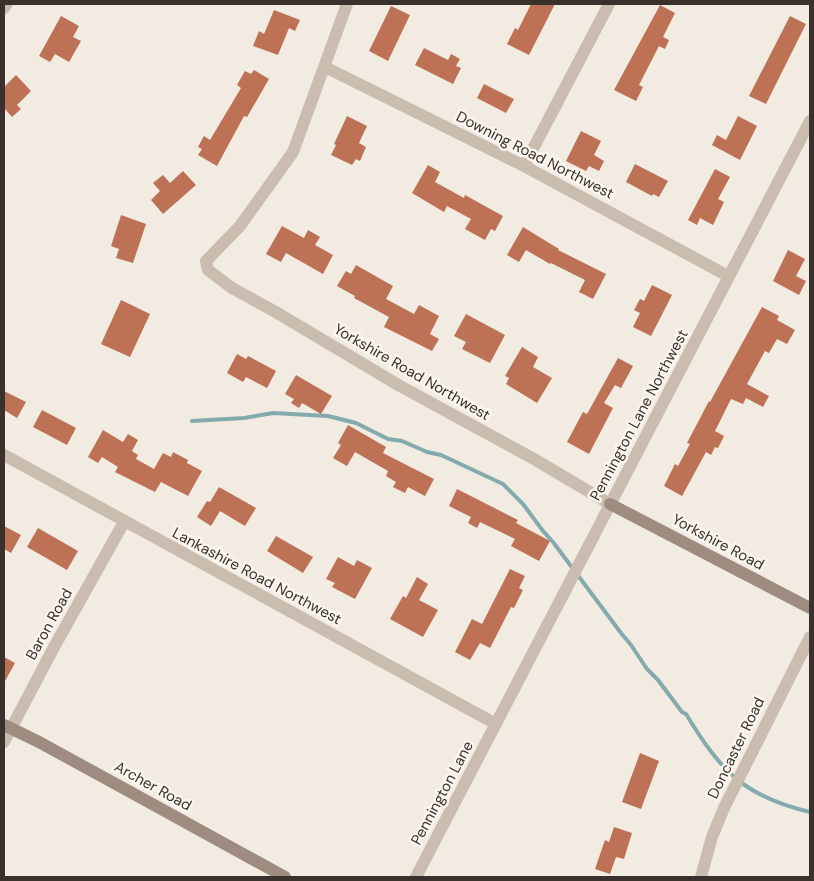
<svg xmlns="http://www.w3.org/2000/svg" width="814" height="881" font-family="'DM Sans',sans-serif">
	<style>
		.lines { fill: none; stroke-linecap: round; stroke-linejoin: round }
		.stream { stroke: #83abae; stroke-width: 4 }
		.building { fill: #bd7155 }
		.street { stroke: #cabcaf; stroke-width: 12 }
		.secondary { stroke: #9e8c80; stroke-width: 12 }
		.labels { text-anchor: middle; stroke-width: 5; stroke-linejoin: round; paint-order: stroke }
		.street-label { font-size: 15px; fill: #3a312c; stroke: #faf5ef }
	</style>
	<rect width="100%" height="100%" fill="#f2ebe2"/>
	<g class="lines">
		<path class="stream" d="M192 421 244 418 273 413 328 416 356 423 388 439 402 441 427 452 441 455 503 484 523 504 543 531 553 542 621 633 631 645 647 669 658 680 682 712 686 714C720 770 744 797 810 812"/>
	</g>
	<path class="building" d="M531 4H555L529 55 507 44 515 28 518 30Z
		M660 5 675 13 663 37 669 40 665 49 659 46 639 85 643 87 636 101 614 90Z
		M391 6 410 15 388 61 369 51Z
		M274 10 300 20 295 31 289 28 278 55 253 46 259 31 264 34Z
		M61 16 79 26 73 37 81 41 69 62 55 54 50 62 39 56Z
		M790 16 806 24 766 104 749 96Z
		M424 48 448 60 451 54 460 59 456 66 461 68 453 84 415 65Z
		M254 70 269 79 247 117 244 116 217 166 198 155 202 149 198 147 204 136 210 140 241 88 237 85 245 71 251 74Z
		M16 75 31 91 17 105 21 109 12 117 4 108V87Z
		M484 84 514 99 506 113 477 98Z
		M347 116 367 126 359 143 366 147 360 161 356 159 352 165 331 155 336 145 334 144Z
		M738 116 757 126 740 160 712 145 717 135 726 140Z
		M581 131 601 141 594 155 604 161 599 171 589 166 586 171 566 161Z
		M635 164 668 181 659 197 653 194 652 196 626 182Z
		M428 165 440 172 435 182 464 198 465 195 503 216 495 231 491 229 485 240 465 229 471 219 447 206 444 212 412 193Z
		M715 169 730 177 718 199 724 202 713 225 700 218 697 225 688 220Z
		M183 171 196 185 163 214 151 200 160 191 153 183 163 175 170 183Z
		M121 215 146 224 133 263 116 258 119 249 111 246Z
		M282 226 304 238 308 230 320 237 315 245 333 255 323 274 286 253 281 262 266 254Z
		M523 227 559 249 558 250 606 274 593 299 579 292 585 280 551 263 550 264 526 250 519 262 507 255Z
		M788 250 805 259 796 276 806 281 799 295 773 281Z
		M356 265 393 286 386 299 414 314 419 305 439 316 430 334 439 339 432 351 384 327 389 317 354 298 355 296 337 286 346 271 351 274Z
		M652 285 672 295 651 336 633 327 640 313 634 310 640 299 644 301Z
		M121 300 150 314 130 357 101 344Z
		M762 307 779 316 777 320 795 330 787 344 777 339 769 353 765 351 747 384 769 396 763 407 746 398 743 404 731 399 715 431 724 436 718 448 715 447 711 455 706 452 682 496 664 486 675 464 678 466 690 444 687 443 709 401 710 402Z
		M466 314 505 335 490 363 462 349 466 342 454 336Z
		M522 347 538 357 533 367 552 378 537 403 506 384 509 378 505 376Z
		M237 354 246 359 248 356 276 371 267 388 246 377 243 382 227 373Z
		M618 358 633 366 621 388 615 385 604 403 613 408 589 454 567 442 583 412 587 414Z
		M296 375 332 396 321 414 302 403 299 408 291 403 294 399 285 394Z
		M4 391 26 402 17 418 4 410Z
		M42 410 76 428 67 445 33 427Z
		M348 425 386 447 383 453 434 479 425 496 408 487 405 493 393 487 396 482 386 476 388 471 355 452 347 466 333 458 341 445 338 443Z
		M103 430 123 442 128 434 138 440 132 451 138 455 136 459 154 469 163 453 171 457 173 452 188 460 187 463 202 471 188 496 161 482 155 492 115 472 118 467 102 457 98 463 88 457Z
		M219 487 256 508 245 526 220 511 211 526 197 517 207 501 210 502Z
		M457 489 518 520 516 523 550 541 539 561 511 546 515 539 480 522 477 528 468 523 471 517 449 506Z
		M4 526 21 535 11 553 4 549Z
		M38 528 78 551 67 570 27 547Z
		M276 536 313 557 303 573 267 551Z
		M338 557 354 566 357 560 372 568 355 599 332 587 335 583 326 579Z
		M510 569 525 576 519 588 523 590 514 608 511 607 490 648 480 643 470 660 455 652 472 619 482 624Z
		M417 577 428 584 419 600 438 610 423 637 390 619 403 596 406 598Z
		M4 657 15 663 4 683Z
		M640 753 659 761 641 809 622 802Z
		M614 827 632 833 624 859 616 857 610 874 595 869 605 840 609 842Z"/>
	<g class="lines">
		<path class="street" d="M347 4 293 152 240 226 206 261 208 270 232 288 274 311 400 386 534 459 610 504
			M4 8 7 4
			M325 67 524 166 728 276
			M524 166 609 4
			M4 455 496 724
			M4 742 53 649 124 522
			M416 877 810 121
			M701 877 712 837 724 808 810 637"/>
		<path class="secondary" d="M610 504 810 608
			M4 725 39 742 134 794 285 877"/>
	</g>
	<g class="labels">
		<g class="street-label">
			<text transform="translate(535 155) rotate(27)" y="5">Downing Road Northwest</text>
			<text transform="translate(412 372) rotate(30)" y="5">Yorkshire Road Northwest</text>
			<text transform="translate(639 415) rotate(-62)" y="5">Pennington Lane Northwest</text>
			<text transform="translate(718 542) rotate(28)" y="5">Yorkshire Road</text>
			<text transform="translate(257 576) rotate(28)" y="5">Lankashire Road Northwest</text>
			<text transform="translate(49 624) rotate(-61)" y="5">Baron Road</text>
			<text transform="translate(736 748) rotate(-64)" y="5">Doncaster Road</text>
			<text transform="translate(153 786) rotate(29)" y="5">Archer Road</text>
			<text transform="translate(442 793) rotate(-62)" y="5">Pennington Lane</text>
		</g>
	</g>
	<rect width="814" height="881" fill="none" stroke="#3a312c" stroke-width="10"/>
</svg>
